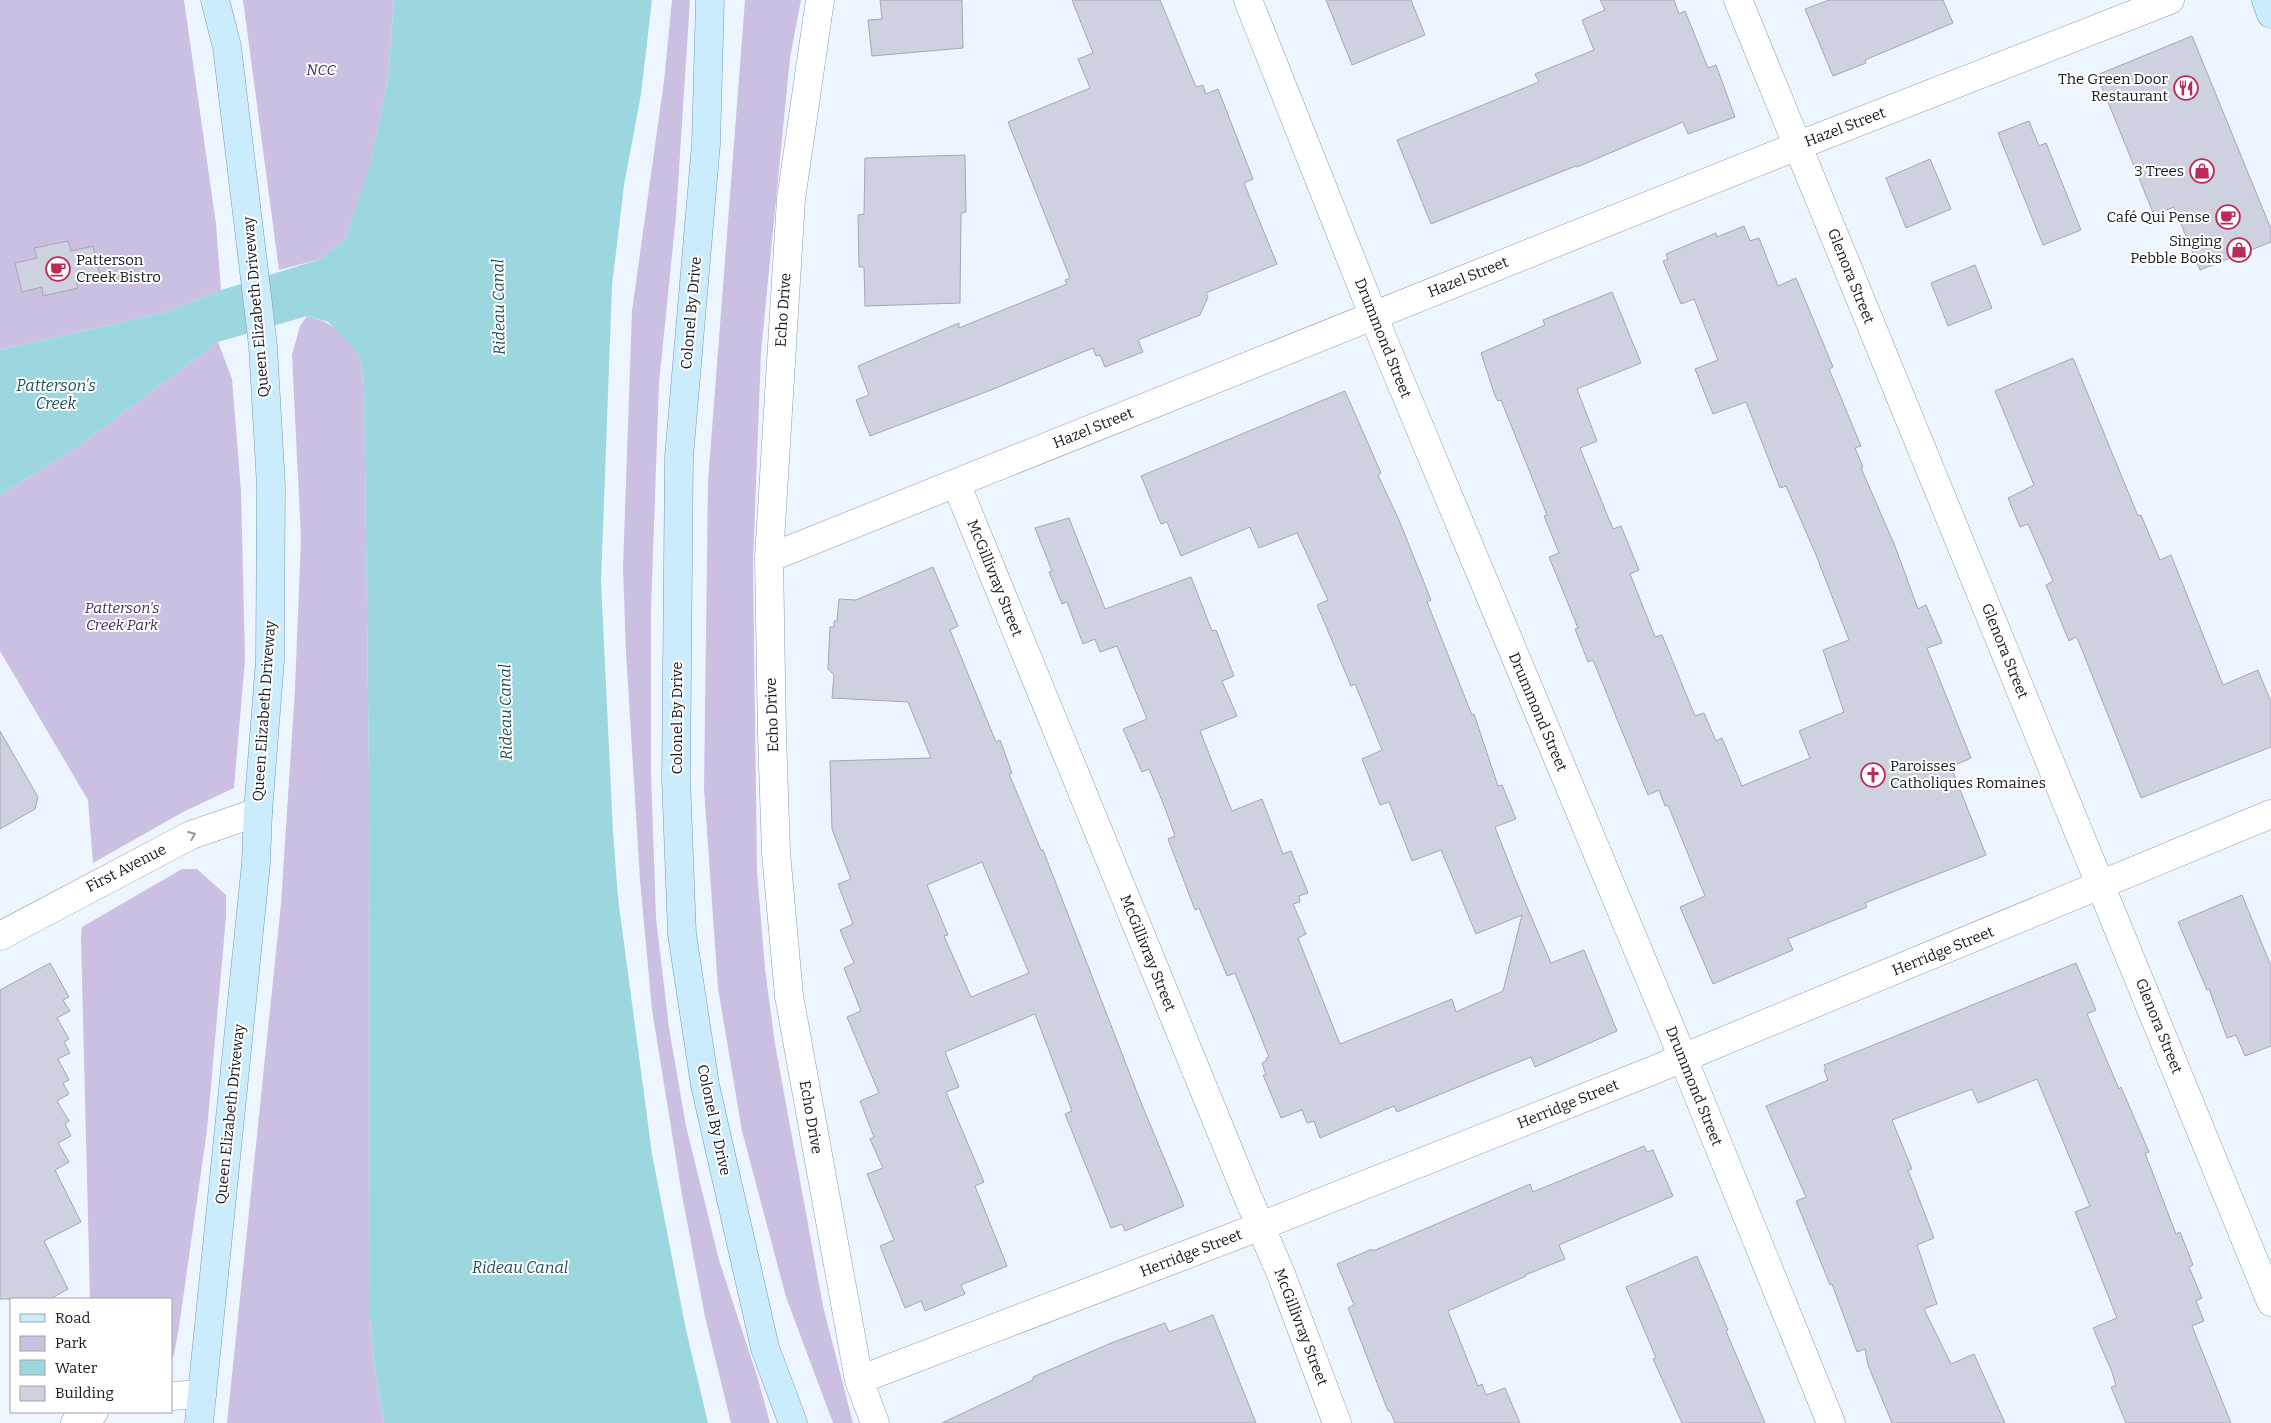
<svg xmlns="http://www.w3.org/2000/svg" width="2271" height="1423" font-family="Bitter,serif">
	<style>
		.green { fill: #cbc0e2 }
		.water { fill: #9cd6de }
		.building { fill: #ced1df; stroke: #a3a6b4; fill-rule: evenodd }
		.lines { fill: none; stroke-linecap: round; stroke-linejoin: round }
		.minor-casing { stroke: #8f99a4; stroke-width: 29 }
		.major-casing { stroke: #769aae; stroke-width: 29 }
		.minor { stroke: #fff; stroke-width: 28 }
		.major { stroke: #cbecfd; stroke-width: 28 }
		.oneway { stroke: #96989a }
		.labels { text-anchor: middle; stroke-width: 4; stroke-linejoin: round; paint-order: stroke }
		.park-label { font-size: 15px; font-style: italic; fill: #412d61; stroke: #fff }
		.poi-label { font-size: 15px; fill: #16191e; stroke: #fff; text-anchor: end }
		.street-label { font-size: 15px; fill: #16191e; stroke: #fff }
		.water-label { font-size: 16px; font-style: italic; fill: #1f5057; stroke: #fff }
	</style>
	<rect width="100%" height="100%" fill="#edf5ff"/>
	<path class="green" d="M0 0H184L216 224 221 290 166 312 0 350Z
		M243 0H394L388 79 370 166 346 238 321 259 279 270Z
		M672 0H690L676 216 659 383 651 609V772L656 918 669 1028 686 1126 719 1260 758 1379 770 1423H731L705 1317 682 1195 652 1010 640 880 626 652 623 568 632 311 664 81Z
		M745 0H801L790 58 761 352 753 563 757 871 765 969 775 1044 823 1306 853 1423H833L786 1297 742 1131 718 988 704 788 708 481Z
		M307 316C330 321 352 337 360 360 362 368 362 376 364 384L369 770 370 1317 375 1370 384 1423H227L281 904 295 689 301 538 292 355 300 326Z
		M218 342 232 379 241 491 245 660 234 788 183 812 93 863 88 800 0 651V495L76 448Z
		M182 869H197L226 895V917L207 1130 179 1327 174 1355 171 1359V1299H90L81 937 82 927Z"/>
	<path class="water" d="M394 0H652L641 94 624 185 612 286 601 581 613 832 618 898 652 1154 686 1330 708 1423H384L375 1370 370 1317 369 770 364 384 360 360 354 348 328 322 318 319 307 316 218 342 76 448 0 495V350L166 312 221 290 321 259 346 238 370 165 388 79Z"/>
	<path class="building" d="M880 0H962L963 48 872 56 868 20 882 19Z
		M1072 0H1160L1196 87 1203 85 1206 94 1218 89 1253 179 1244 183 1277 264 1206 293 1208 297 1200 315 1138 340 1143 352 1105 367 1100 355 1096 356 1093 348 991 390 870 436 856 400 869 395 858 366 959 323V328L1067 284 1065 280 1070 278 1008 122 1090 88 1078 59 1093 53Z
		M1326 0H1411L1425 35 1352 65Z
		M1600 0H1674L1679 14 1685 11 1708 68 1716 65 1735 117 1688 134 1683 122 1577 167 1576 166 1431 224 1397 140 1539 82 1535 74 1594 50 1582 20 1605 10Z
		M1829 0H1943L1953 23 1865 60 1866 63 1833 76 1805 9Z
		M2192 36 2271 229V242L2200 270 2174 207 2154 215 2097 75Z
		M2029 121 2039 146 2046 143 2081 230 2043 245 1998 133Z
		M965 155 966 212 961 213 960 303 865 306 864 267H859L858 215 864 214 865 158Z
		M1930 159 1951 209 1906 228 1886 178Z
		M1744 226 1750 241 1759 238 1778 286 1796 278 1833 367 1829 369 1861 446 1855 448 1863 467 1861 468 1895 546 1918 609 1926 605 1941 640 1942 643 1927 648 1971 758 1951 767 1986 855 1865 903 1867 907 1788 939 1793 950 1713 984 1680 907 1705 896 1668 805 1665 806 1659 790 1648 795 1593 660 1588 662 1575 629 1578 628 1549 557 1559 553 1544 516 1547 515 1501 400 1498 401 1495 396 1481 353 1545 325 1543 320 1612 292 1641 363 1577 389 1597 441 1580 448 1613 529 1621 526 1639 570 1630 574 1655 637 1662 635 1695 716 1704 713 1716 741 1722 738 1742 786 1810 758 1799 731 1844 712 1823 650 1849 640 1816 555 1786 486 1780 488 1746 402 1713 414 1695 369 1718 360 1694 299 1681 304 1663 261 1668 259 1666 254 1716 233 1717 237Z
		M68 241 71 251 93 246 100 275 76 281 78 288 43 296 42 287 22 292 15 263 37 258 34 248Z
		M1975 265 1992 308 1948 326 1931 283Z
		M2073 358 2138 516 2141 515 2160 560 2171 555 2223 685 2258 670 2271 702V747L2141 798 2078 640 2076 637 2069 641 2046 585 2053 581 2028 524 2020 527 2008 498 2034 485 1995 391Z
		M1345 391 1381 473 1378 475 1399 520 1431 600 1427 602 1472 715 1474 714 1498 786 1502 785 1516 819 1495 827 1516 881 1551 963 1584 950 1617 1031 1535 1067 1531 1057 1397 1112 1394 1106 1320 1138 1314 1121 1307 1123 1302 1110 1281 1118 1263 1075H1266L1262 1063 1267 1060 1266 1058 1269 1057 1235 973 1227 976 1199 908 1195 910 1168 839 1175 836 1165 808 1149 769 1142 772 1123 729 1147 719 1117 646 1100 652 1095 639 1083 644 1067 602 1062 604 1049 572 1052 571 1035 528 1069 518 1105 609 1191 577 1212 631 1216 630 1234 676 1222 681 1237 716 1200 731 1232 811 1262 799 1283 854 1291 851 1308 893 1299 896 1300 902 1293 904 1306 934 1298 938 1340 1044 1452 999 1456 1012 1503 991 1522 915 1476 934 1441 850 1412 861 1389 802 1380 805 1362 759 1382 750 1355 684 1351 686 1317 605 1328 600 1297 533 1259 548 1250 527 1181 556 1167 522 1161 524 1141 476Z
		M933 567 958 626 950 630 996 742 1000 740 1012 773 1009 774 1041 850H1043L1140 1100 1184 1206 1125 1231 1122 1224 1111 1228 1065 1114 1072 1111 1035 1014 945 1052 959 1087 946 1092 984 1182 975 1186 1007 1266 961 1285 965 1294 925 1311 921 1301 905 1308 880 1246 894 1240 867 1174 883 1168 870 1139 874 1137 860 1101 879 1093 847 1017 861 1011 844 968 854 963 840 930 853 924 838 884 851 879 832 829 830 761 931 758 908 702 832 698 834 675 828 669 830 627H834V621H837L839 599 856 600ZM982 862 1029 973 971 997 944 936 948 935 927 885Z
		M0 731 38 797 35 809 0 829Z
		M2242 895 2271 966V1046L2245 1056 2236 1035 2227 1038 2209 989 2207 990 2178 922Z
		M50 963 69 997 63 1000 70 1011 57 1018 69 1039 64 1042 70 1053 58 1059 69 1080 63 1083 69 1094 57 1101 69 1121 65 1124 71 1136 58 1143 69 1162 55 1170 81 1222 44 1241 68 1289 50 1299H0V990Z
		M2076 963 2096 1010 2087 1014 2119 1089 2121 1087 2149 1152 2145 1153 2176 1234 2180 1232 2193 1265 2189 1267 2202 1298 2196 1301 2204 1321 2192 1326 2231 1423H2126L2111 1387 2116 1386 2112 1372 2093 1328 2117 1318 2075 1212 2090 1206 2037 1079 1978 1103 1972 1089 1892 1120 1912 1169 1908 1170 1934 1238 1917 1245 1937 1304 1924 1309 1951 1364 1974 1354 2005 1423H1892L1868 1365 1865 1349 1857 1352 1832 1284 1830 1285 1796 1201 1806 1197 1766 1106 1828 1080 1824 1070 1826 1069 1824 1065Z
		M1644 1146 1647 1152 1653 1150 1673 1196 1559 1245 1565 1259 1525 1275 1526 1276 1448 1311 1478 1386 1482 1384 1486 1395 1505 1388 1520 1423H1395L1390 1411H1388L1348 1308 1354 1305 1337 1264 1372 1249 1373 1251 1530 1184 1533 1192Z
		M1697 1256 1728 1330 1726 1331 1765 1423H1682L1653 1359 1656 1358 1626 1287Z
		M1213 1315 1256 1423H942L1033 1380V1377L1111 1343 1165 1323 1169 1332Z"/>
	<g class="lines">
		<g class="minor-casing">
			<path id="minor" d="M820 0 791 199 769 558 772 734 776 853 789 996 859 1380 875 1423
				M1248 0 1384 342 1683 1058 1831 1423
				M1738 0 2271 1302
				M956 483 1247 1195 1281 1274 1337 1423
				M769 558 1797 146 2170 0
				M0 936 191 835 258 812
				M859 1380 1261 1226 1649 1072 2271 814
				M171 1396 202 1394
				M75 1423 94 1412"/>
		</g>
		<g class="major-casing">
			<path id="major" d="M710 0 706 144 679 457 676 779 682 934 705 1085 765 1348 793 1423
				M2266 0 2271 14
				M199 1423 256 863 258 812 270 660 271 486 263 346 227 47 215 0"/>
		</g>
		<use href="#minor" class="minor"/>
		<use href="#major" class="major"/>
	</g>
	<defs><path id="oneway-chevron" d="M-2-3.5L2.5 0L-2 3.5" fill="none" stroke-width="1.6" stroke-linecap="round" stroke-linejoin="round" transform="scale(1.25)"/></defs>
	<use class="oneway" href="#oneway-chevron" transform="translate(192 835) rotate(-23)"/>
	<defs>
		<g id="restaurant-ring" transform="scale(1.25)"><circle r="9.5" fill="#fff" stroke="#ba2b58" stroke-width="1.5"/><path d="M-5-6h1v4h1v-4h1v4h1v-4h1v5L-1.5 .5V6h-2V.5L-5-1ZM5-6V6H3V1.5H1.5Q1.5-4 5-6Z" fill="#ba2b58"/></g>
		<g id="shop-ring" transform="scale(1.25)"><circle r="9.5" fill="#fff" stroke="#ba2b58" stroke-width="1.5"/><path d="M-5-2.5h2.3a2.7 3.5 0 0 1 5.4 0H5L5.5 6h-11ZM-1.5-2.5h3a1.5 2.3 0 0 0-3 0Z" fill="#ba2b58"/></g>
		<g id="cafe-ring" transform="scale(1.25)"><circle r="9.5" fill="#fff" stroke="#ba2b58" stroke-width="1.5"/><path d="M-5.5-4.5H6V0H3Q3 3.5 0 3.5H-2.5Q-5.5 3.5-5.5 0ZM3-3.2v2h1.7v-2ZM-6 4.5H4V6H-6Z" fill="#ba2b58"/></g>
		<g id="church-ring" transform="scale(1.25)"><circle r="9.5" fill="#fff" stroke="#ba2b58" stroke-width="1.5"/><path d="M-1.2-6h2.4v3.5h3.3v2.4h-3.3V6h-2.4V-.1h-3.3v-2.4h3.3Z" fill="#ba2b58"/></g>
	</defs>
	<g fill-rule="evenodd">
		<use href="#restaurant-ring" x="2186" y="88"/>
		<use href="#shop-ring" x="2202" y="171"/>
		<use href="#cafe-ring" x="2228" y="217"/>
		<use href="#shop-ring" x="2239" y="250"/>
		<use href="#cafe-ring" x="58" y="269"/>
		<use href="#church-ring" x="1873" y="775"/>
	</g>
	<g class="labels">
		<g class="park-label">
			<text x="321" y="75">NCC</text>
			<text x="122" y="613">Patterson's<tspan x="122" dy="17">Creek Park</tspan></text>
		</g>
		<g class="poi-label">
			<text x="2168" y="84">The Green Door<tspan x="2168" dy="17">Restaurant</tspan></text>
			<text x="2184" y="176">3 Trees</text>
			<text x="2210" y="222">Café Qui Pense</text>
			<text x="2222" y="246">Singing<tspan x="2222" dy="17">Pebble Books</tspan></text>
			<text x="76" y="265" text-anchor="start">Patterson<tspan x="76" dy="17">Creek Bistro</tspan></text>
			<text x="1890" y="771" text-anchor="start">Paroisses<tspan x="1890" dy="17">Catholiques Romaines</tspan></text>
		</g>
		<g class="street-label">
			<text transform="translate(1845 127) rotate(-21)" y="5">Hazel Street</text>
			<text transform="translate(1851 276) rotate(68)" y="5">Glenora Street</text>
			<text transform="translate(1468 277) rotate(-22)" y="5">Hazel Street</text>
			<text transform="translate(256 307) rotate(-95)" y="5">Queen Elizabeth Driveway</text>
			<text transform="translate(783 310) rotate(-86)" y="5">Echo Drive</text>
			<text transform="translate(691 313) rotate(-85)" y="5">Colonel By Drive</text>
			<text transform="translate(1383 338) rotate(68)" y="5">Drummond Street</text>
			<text transform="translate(1093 428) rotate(-22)" y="5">Hazel Street</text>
			<text transform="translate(995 578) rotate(68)" y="5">McGillivray Street</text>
			<text transform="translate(2005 651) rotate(68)" y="5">Glenora Street</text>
			<text transform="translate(264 711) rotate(-86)" y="5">Queen Elizabeth Driveway</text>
			<text transform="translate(1538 712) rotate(67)" y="5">Drummond Street</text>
			<text transform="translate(772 715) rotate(-92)" y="5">Echo Drive</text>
			<text transform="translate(677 718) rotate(-90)" y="5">Colonel By Drive</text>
			<text transform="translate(126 868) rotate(-27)" y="5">First Avenue</text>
			<text transform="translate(1943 951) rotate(-22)" y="5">Herridge Street</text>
			<text transform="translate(1148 953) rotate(68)" y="5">McGillivray Street</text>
			<text transform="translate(2159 1026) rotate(68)" y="5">Glenora Street</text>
			<text transform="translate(1694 1086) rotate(68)" y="5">Drummond Street</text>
			<text transform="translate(1568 1104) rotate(-22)" y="5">Herridge Street</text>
			<text transform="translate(230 1114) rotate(-84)" y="5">Queen Elizabeth Driveway</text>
			<text transform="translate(811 1117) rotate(80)" y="5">Echo Drive</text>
			<text transform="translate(714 1120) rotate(78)" y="5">Colonel By Drive</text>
			<text transform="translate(1191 1253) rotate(-21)" y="5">Herridge Street</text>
			<text transform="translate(1301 1327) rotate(69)" y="5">McGillivray Street</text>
		</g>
		<g class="water-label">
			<text transform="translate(498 307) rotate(-91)" y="6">Rideau Canal</text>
			<text x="56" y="391">Patterson's<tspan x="56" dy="18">Creek</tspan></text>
			<text transform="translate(505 712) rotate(-91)" y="6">Rideau Canal</text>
			<text x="520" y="1273">Rideau Canal</text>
		</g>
	</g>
	<rect x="10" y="1298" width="162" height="115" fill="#ffffff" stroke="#a2a3a5"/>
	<rect x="20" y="1314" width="25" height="8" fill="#cbecfd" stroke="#a2a3a5"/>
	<text x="55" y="1323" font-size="15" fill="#16191e">Road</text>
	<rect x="20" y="1336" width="25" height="15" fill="#cbc0e2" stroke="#a2a3a5"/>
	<text x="55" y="1348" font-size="15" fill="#16191e">Park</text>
	<rect x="20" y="1360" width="25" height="15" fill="#9cd6de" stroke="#a2a3a5"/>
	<text x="55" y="1373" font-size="15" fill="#16191e">Water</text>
	<rect x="20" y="1386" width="25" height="15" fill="#ced1df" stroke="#a2a3a5"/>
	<text x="55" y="1398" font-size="15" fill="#16191e">Building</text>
</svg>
